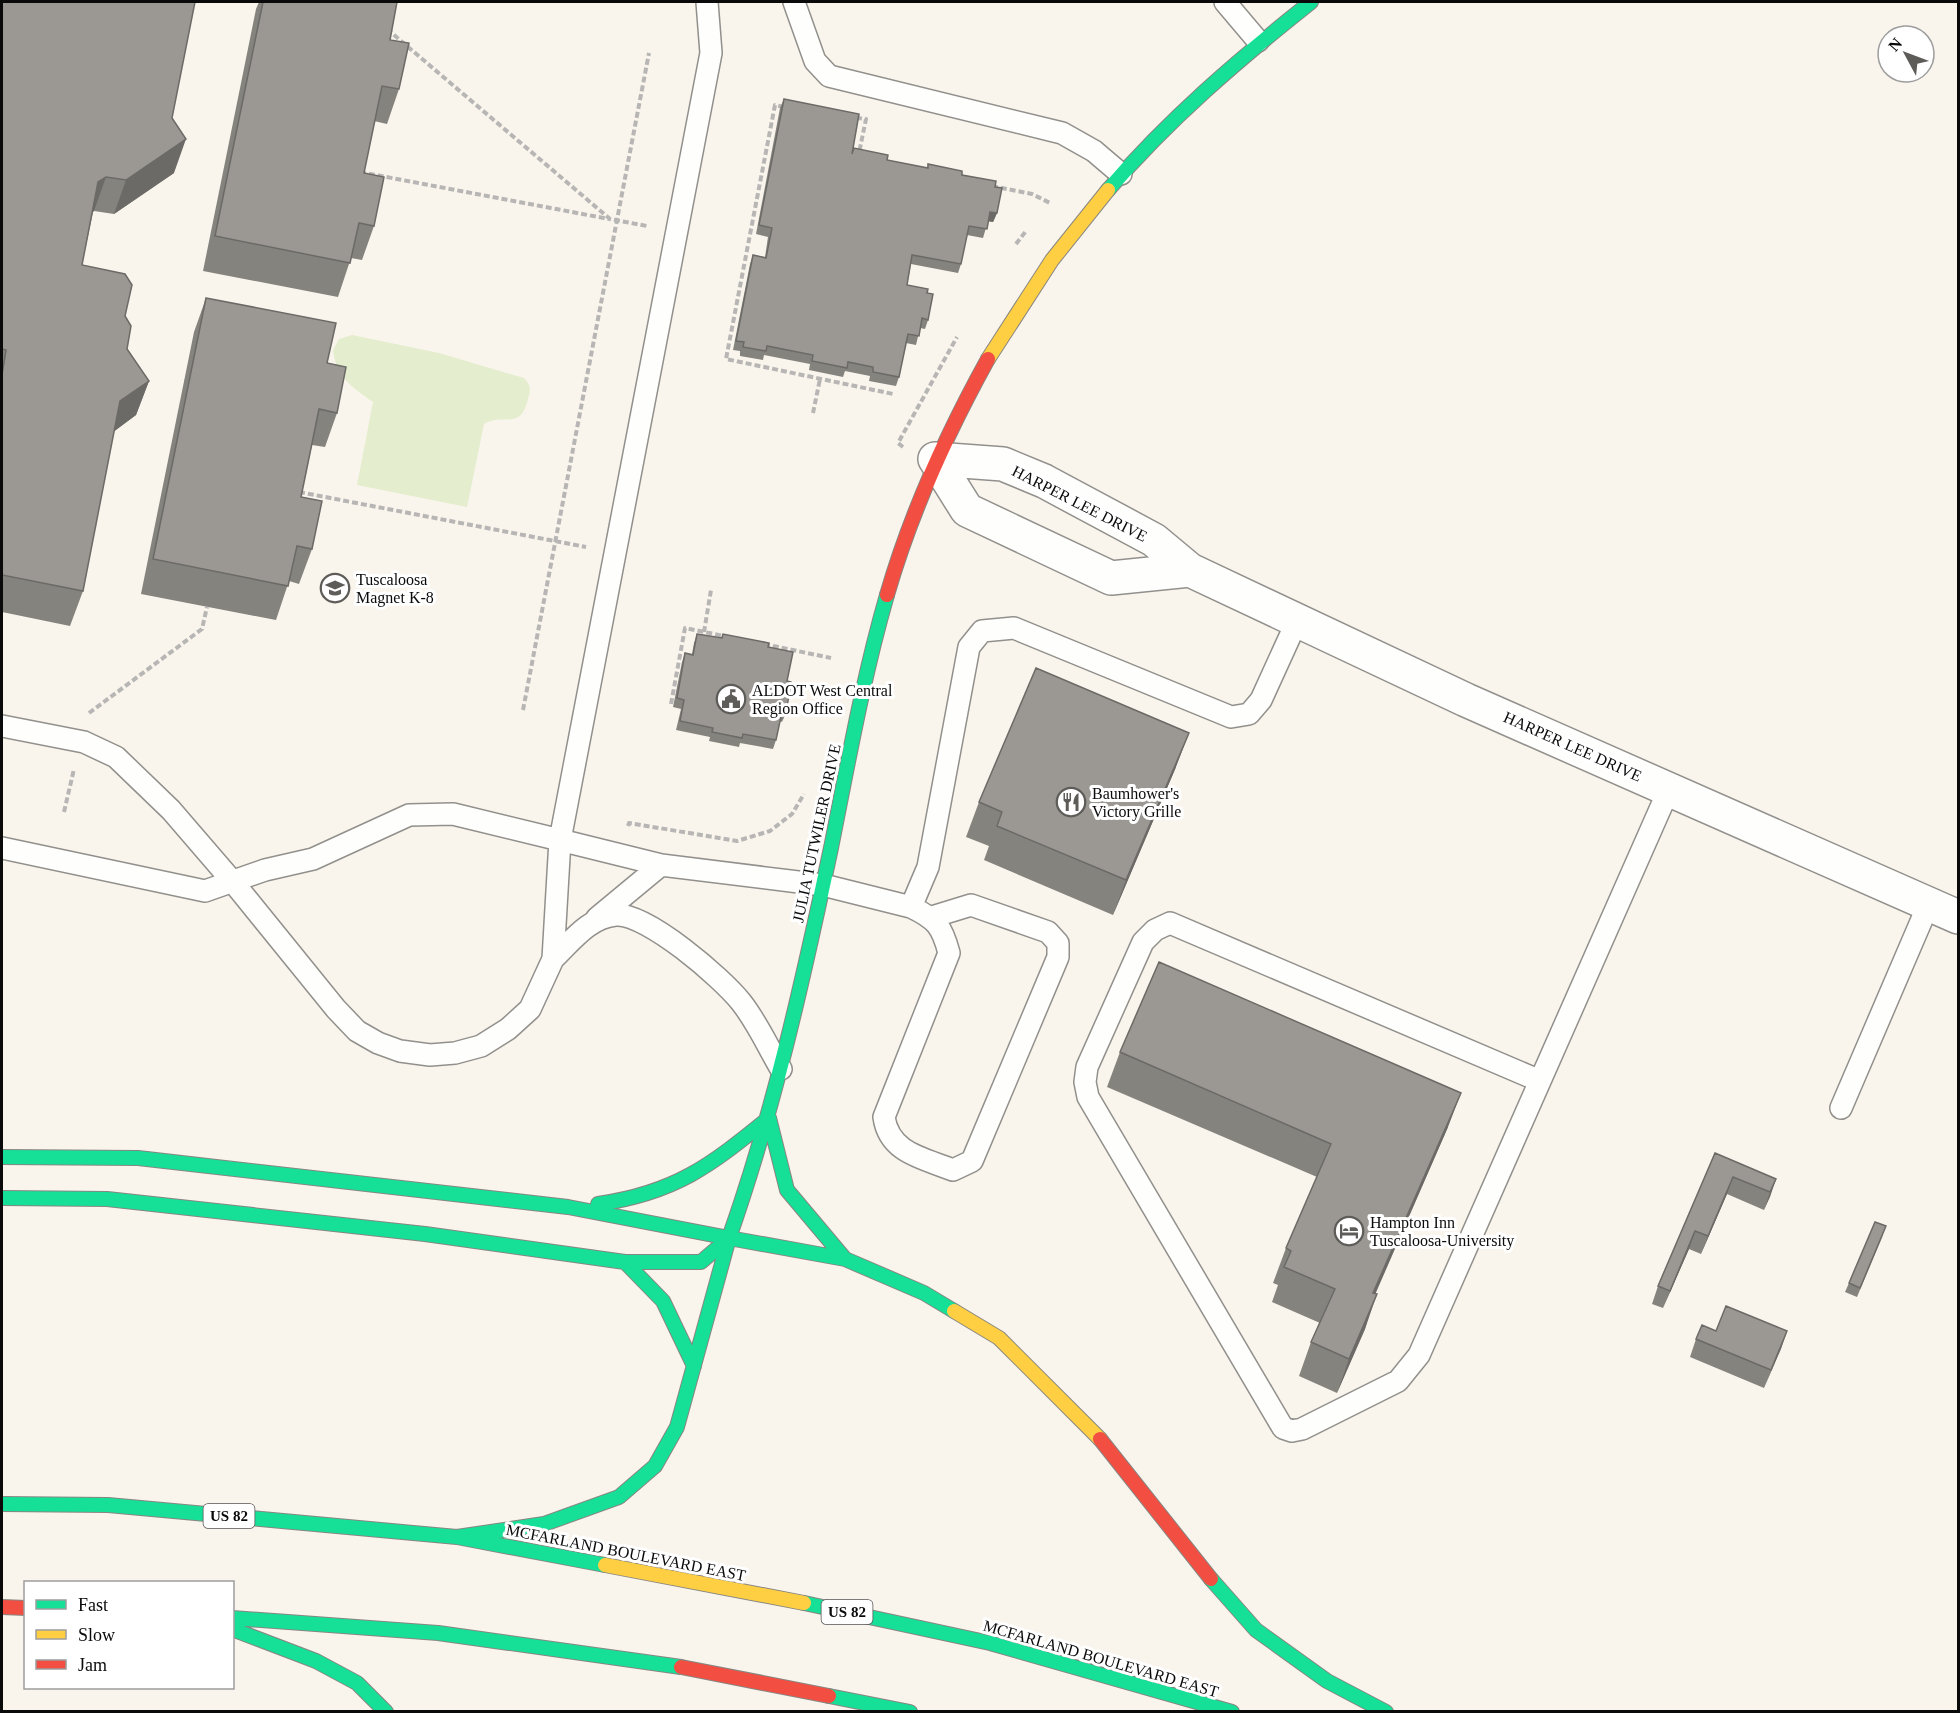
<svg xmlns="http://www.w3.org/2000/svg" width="1960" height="1713" font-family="'Times New Roman',serif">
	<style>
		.green { fill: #e4edcd }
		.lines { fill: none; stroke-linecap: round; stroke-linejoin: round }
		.lane-casing { stroke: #92908c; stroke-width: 24 }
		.street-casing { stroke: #92908c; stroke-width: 36 }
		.fast-casing { stroke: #888682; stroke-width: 16 }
		.slow-casing { stroke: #888682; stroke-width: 16 }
		.jam-casing { stroke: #888682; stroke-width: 16 }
		.path { stroke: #b7b6b5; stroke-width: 4; stroke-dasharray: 6 3; stroke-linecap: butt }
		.lane { stroke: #fefefc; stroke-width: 21 }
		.street { stroke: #fefefc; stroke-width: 33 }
		.fast { stroke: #16e098; stroke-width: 14 }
		.slow { stroke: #ffcf43; stroke-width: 14 }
		.jam { stroke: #f24e42; stroke-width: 14 }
		.wall { fill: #85837e }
		.shaded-wall { fill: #6c6a67 }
		.building { fill: #9b9893; stroke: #6c6a67; stroke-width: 1.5 }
		.labels { text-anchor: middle; stroke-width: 6; stroke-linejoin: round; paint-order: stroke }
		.shield { fill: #fff; stroke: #545454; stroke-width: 1.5 }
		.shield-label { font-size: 15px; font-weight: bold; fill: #0a0a0a }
		.street-label { font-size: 16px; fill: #0a0a0a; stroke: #fff }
		.poi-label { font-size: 16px; fill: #0a0a0a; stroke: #fff; text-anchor: start }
	</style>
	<rect width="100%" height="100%" fill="#f9f5ec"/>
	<path class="green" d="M352 335 439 353 524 378C531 385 531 390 528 399 520 432 504 412 484 424L467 507 357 485 373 402C353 388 336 377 333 350L339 339Z"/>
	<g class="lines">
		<g class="lane-casing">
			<path id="lane" d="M707 2 711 53 560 840 661 865 823 885 911 907 928 867 969 647 982 631 1014 628 1231 717 1249 714 1261 700 1297 621
				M794 2 815 61 829 76 1062 133 1094 151 1121 174
				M1225 2 1258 41
				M2 726 84 742 116 757 171 810 233 882 336 1009 357 1031 378 1043 400 1051 430 1055 455 1053 481 1046 508 1029 530 1009 553 959 560 840 453 814 409 815 313 859 265 870 205 891 2 848
				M911 907C936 919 942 926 949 953L884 1117C889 1153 923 1158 953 1170L972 1161 1058 957V943L1048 932 971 905 932 917
				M597 918 661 865
				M553 959C571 942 589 917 616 915 647 913 722 978 741 1002 757 1022 768 1047 781 1069
				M1540 1081 1170 923 1155 930 1143 942 1087 1067 1085 1082 1088 1097 1283 1428 1292 1431 1302 1429 1398 1381 1419 1355 1669 789
				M1841 1108 1929 903"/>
		</g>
		<g class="street-casing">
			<path id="street" d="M935 459 1003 464 1044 481 1154 540 1190 570 1466 700 1958 917
				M935 459 967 510 1111 578 1190 570"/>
		</g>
		<g class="fast-casing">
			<path id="fast" d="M1108 190C1169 119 1238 60 1311 2
				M769 1118 787 1190 845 1259
				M2 1157 138 1158 568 1207 729 1238
				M2 1198 107 1199 425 1234 625 1262H701L729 1238
				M598 1204C675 1193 710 1166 769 1118
				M729 1238C774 1110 803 980 831 848 848 763 863 678 887 595
				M625 1262 663 1301 694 1366
				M2 1504 108 1505 457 1537 605 1565
				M457 1537 544 1524 619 1497 655 1466 677 1427 729 1238 845 1259 924 1293 954 1311
				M1211 1579 1256 1630 1327 1681 1386 1712
				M804 1603 990 1643 1232 1712
				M232 1618 438 1633 681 1667
				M232 1629 316 1661 357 1683 386 1712
				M829 1696 910 1712"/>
		</g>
		<g class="slow-casing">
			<path id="slow" d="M988 359 1052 260 1108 190
				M954 1311 999 1338 1100 1439
				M605 1565 804 1603"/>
		</g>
		<g class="jam-casing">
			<path id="jam" d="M887 595C911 512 946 435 988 359
				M1100 1439 1211 1579
				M2 1607 26 1608
				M681 1667 829 1696"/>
		</g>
		<path class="path" d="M387 29 610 219 647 226
			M784 107 775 105 726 359 893 394
			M856 118 866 119 859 153
			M360 172 609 219
			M992 186 1032 194 1050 203
			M1016 244 1026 231
			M813 413 820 379
			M903 447 898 443 957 337
			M299 492 586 547
			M704 632 711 590
			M764 644 831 658
			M671 704 685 628 724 636
			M523 710 649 53
			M89 713 202 629 207 607
			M64 812 74 769
			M628 826 629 823 737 841 770 831 792 814 804 794"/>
		<use href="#lane" class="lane"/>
		<use href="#street" class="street"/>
		<use href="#fast" class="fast"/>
		<use href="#slow" class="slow"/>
		<use href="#jam" class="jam"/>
	</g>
	<path class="wall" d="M2 2 172 118 174 173 114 214 94 211 93 212 82 265 125 316 127 349 149 381 136 415 114 431 83 591 70 626 2 612Z
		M259 2H397L390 40 399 89 387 124 374 121 364 173 374 226 362 260 351 258 338 297 203 271 256 9Z
		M784 99 853 149 887 160 927 168 928 164 995 187 997 213 993 222 988 221 983 238 967 235 961 264 958 273 911 264 907 285 927 293 928 320 925 329 920 328 916 345 906 343 899 377 896 386 869 381 870 376 845 371 843 377 809 370 810 364 764 355 763 360 740 356V351L733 350 750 264 753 255 765 257 768 237 756 234 780 108Z
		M206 298 327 363 337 413 325 447 312 445 301 497 312 549 299 584 289 581 276 620 141 594 194 332Z
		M697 634 721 638 723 634 768 647 787 681 786 713 782 722 780 721 776 740 773 749 740 743 739 747 709 741 710 737 676 730 681 709 673 707 682 662 685 653 692 654 694 643Z
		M1176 767 1113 915 984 860 989 846 966 837 979 802Z
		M1120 1052 1448 1127 1375 1293 1365 1329 1337 1393 1299 1376 1311 1342 1320 1323 1272 1302 1278 1285 1273 1283 1286 1248 1317 1177 1107 1087Z
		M1715 1153 1776 1179 1764 1210 1727 1194 1701 1254 1689 1249 1663 1308 1652 1304 1658 1286Z
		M1883 1235 1857 1297 1845 1292 1849 1283Z
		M1716 1331H1787L1764 1388 1690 1357 1696 1339Z"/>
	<path class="shaded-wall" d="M186 139 174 173 114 214 126 180Z
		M106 177 94 211 86 217 98 182Z
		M990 212 997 213 993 222 987 221Z
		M149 381 136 415 108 436 120 401Z
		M1189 733 1176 767 1113 915 1126 880Z
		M1461 1093 1448 1127 1361 1327 1373 1293Z
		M1733 1177 1727 1194 1701 1254 1708 1236Z
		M1776 1179 1770 1197 1764 1210 1770 1192Z
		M1695 1231 1689 1249 1663 1308 1670 1291Z
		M1377 1294 1365 1329 1337 1393 1349 1359Z
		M1787 1331 1781 1349 1764 1388 1771 1370Z"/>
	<path class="building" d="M2 2H195L172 118 186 139 126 180 106 177 98 182 82 265 125 274 132 285 125 316 131 326 127 349 149 381 120 401 83 591 2 575V375L6 350 2 349Z
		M263 2H397L390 40 409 43 399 89 382 86 364 173 384 177 374 226 359 223 350 263 215 236Z
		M784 99 859 114 852 154 854 148 888 155 887 160 928 168V164L962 171V175L996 181 995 187 1002 188 997 213 990 212 987 229 969 226 961 264 912 255 907 285 928 289 927 293 933 294 928 320 922 318 919 336 908 334 899 377 873 372V367L848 362 847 368 812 361 813 355 767 346 766 351 743 347 744 342 736 341 753 255 766 258 772 228 759 225Z
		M206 298 336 323 327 363 346 367 337 413 319 409 301 497 322 501 312 549 297 546 288 586 153 559Z
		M697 634 722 638 723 634 769 643 768 647 793 652 787 681 791 682 786 713 782 712 776 740 743 734 742 738 712 732 713 728 680 721 684 700 677 698 685 653 693 655Z
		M1036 668 1189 733 1126 880 997 826 1002 812 979 802Z
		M1159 962 1461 1093 1373 1293 1377 1294 1349 1359 1311 1342 1335 1289 1284 1267 1291 1251 1286 1248 1331 1144 1120 1052Z
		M1715 1153 1776 1179 1770 1192 1733 1177 1708 1236 1695 1231 1670 1291 1658 1286Z
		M1875 1222 1886 1226 1860 1288 1849 1283Z
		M1726 1306 1787 1331 1771 1370 1696 1339 1702 1325 1716 1331Z"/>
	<defs>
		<g id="school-ring" transform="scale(1.5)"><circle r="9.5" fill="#fff" stroke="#5e5c59" stroke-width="1.5"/><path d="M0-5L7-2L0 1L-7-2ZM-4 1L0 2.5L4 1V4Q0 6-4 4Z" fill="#5e5c59"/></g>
		<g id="civic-ring" transform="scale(1.5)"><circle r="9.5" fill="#fff" stroke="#5e5c59" stroke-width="1.5"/><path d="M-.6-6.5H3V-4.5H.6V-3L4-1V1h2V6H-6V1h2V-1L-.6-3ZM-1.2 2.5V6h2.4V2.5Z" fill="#5e5c59"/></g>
		<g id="restaurant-ring" transform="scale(1.5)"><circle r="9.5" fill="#fff" stroke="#5e5c59" stroke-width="1.5"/><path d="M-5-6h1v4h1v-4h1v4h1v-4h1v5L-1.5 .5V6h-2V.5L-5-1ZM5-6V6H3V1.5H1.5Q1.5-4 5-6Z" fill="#5e5c59"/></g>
		<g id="hotel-ring" transform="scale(1.5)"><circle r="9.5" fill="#fff" stroke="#5e5c59" stroke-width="1.5"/><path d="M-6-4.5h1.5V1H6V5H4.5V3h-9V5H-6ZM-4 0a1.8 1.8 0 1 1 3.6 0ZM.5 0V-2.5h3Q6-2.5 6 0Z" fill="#5e5c59"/></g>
	</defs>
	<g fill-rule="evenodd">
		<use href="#school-ring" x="335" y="588"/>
		<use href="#civic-ring" x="731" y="699"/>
		<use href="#restaurant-ring" x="1071" y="802"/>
		<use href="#hotel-ring" x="1349" y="1231"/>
	</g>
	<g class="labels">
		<g class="shield">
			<rect x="203.5" y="1504" width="51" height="24" rx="4.5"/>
			<rect x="821.5" y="1600" width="51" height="24" rx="4.5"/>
		</g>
		<g class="shield-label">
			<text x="229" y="1521">US 82</text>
			<text x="847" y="1617">US 82</text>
		</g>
		<g class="street-label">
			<text transform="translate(1080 503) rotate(27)" y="6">HARPER LEE DRIVE</text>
			<text transform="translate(1573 746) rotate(24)" y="6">HARPER LEE DRIVE</text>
			<text transform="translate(816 833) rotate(-78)" y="6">JULIA TUTWILER DRIVE</text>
			<text transform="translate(626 1552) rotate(11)" y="6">MCFARLAND BOULEVARD EAST</text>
			<text transform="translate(1101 1658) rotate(16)" y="6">MCFARLAND BOULEVARD EAST</text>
		</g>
		<g class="poi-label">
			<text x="356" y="585">Tuscaloosa<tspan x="356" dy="18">Magnet K-8</tspan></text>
			<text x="752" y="696">ALDOT West Central<tspan x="752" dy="18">Region Office</tspan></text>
			<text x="1092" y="799">Baumhower's<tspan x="1092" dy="18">Victory Grille</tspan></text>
			<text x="1370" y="1228">Hampton Inn<tspan x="1370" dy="18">Tuscaloosa-University</tspan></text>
		</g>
	</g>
	<rect width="1960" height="1713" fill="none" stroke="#0a0a0a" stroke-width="6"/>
	<rect x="24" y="1581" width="210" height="108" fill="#ffffff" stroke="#9d9d9d" stroke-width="1.5"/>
	<rect x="36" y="1600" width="30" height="9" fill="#16e098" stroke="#9d9d9d" stroke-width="1.5"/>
	<text x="78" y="1611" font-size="18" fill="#0a0a0a">Fast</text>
	<rect x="36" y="1630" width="30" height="9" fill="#ffcf43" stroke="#9d9d9d" stroke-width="1.5"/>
	<text x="78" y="1641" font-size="18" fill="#0a0a0a">Slow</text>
	<rect x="36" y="1660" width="30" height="9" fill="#f24e42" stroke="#9d9d9d" stroke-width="1.5"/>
	<text x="78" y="1671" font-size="18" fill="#0a0a0a">Jam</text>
	<g transform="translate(1906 54) rotate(311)"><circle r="28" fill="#ffffff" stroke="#9d9d9d" stroke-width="1.5"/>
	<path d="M0-4.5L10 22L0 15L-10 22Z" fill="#5e5c59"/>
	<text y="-9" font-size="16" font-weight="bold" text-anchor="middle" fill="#0a0a0a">N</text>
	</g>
</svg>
